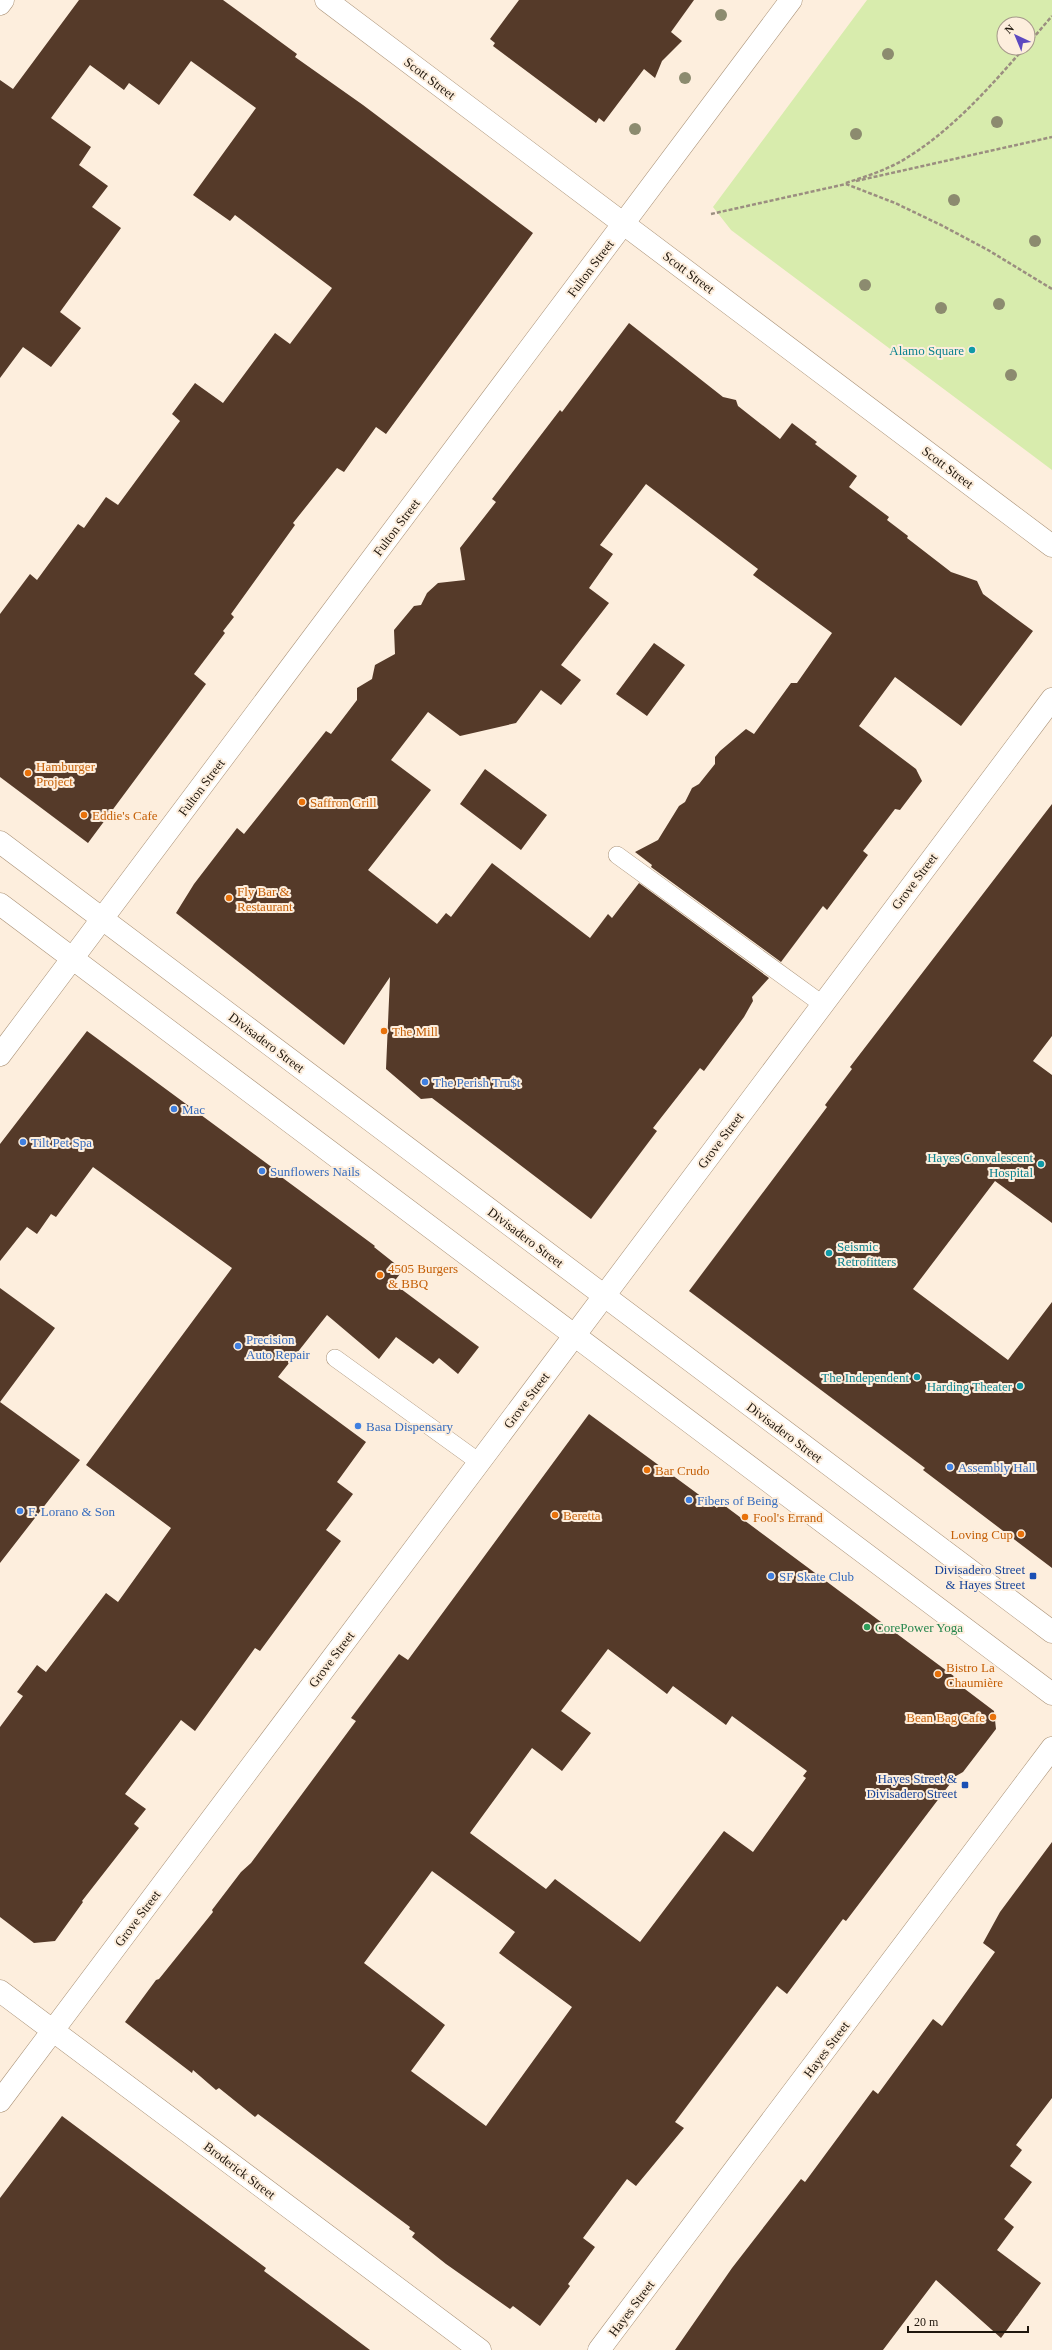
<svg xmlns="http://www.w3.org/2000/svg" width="1052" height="2350" font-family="'Times New Roman',serif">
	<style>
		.green { fill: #d8ecad; fill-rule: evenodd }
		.building { fill: #553a29; fill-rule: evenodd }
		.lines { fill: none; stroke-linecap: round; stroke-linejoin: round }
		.lane-casing { stroke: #aa9277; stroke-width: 18 }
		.street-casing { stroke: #aa9277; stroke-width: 23 }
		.secondary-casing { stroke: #aa9277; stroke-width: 23 }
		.path { stroke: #9b8e80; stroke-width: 2.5; stroke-dasharray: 4 2; stroke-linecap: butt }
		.lane { stroke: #fff; stroke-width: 17 }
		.street { stroke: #fff; stroke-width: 22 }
		.secondary { stroke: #fff; stroke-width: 22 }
		.tree { fill: #8c8b6f }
		.culture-dot { fill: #0f9aa8; stroke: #fdeedd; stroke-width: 1.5 }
		.food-dot { fill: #e8710a; stroke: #fdeedd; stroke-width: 1.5 }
		.shop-dot { fill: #3f7fe0; stroke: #fdeedd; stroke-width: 1.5 }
		.transit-dot { fill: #1a4fb4; stroke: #fdeedd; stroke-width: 1.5 }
		.leisure-dot { fill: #2e9e5b; stroke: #fdeedd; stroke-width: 1.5 }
		.labels { text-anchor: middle; stroke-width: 4; stroke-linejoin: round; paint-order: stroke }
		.street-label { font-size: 13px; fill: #20170d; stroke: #fdeedd }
		.culture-label { font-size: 13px; fill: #0d838f; stroke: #fdeedd; text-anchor: end }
		.food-label { font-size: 13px; fill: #c56008; stroke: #fdeedd; text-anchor: start }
		.shop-label { font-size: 13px; fill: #366cbe; stroke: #fdeedd; text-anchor: start }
		.transit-label { font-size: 13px; fill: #164399; stroke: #fdeedd; text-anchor: end }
		.leisure-label { font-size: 13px; fill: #27864d; stroke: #fdeedd; text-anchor: start }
	</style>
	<rect width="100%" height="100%" fill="#fdeedd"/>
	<path class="green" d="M867 0H1052V470L731 230 713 207ZM1004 24H1028V48H1004Z"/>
	<path class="building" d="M79 0H223L297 54 295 57 363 105 533 233 386 434 376 427 344 472 337 468 293 523 295 525 231 614 234 617 223 631 225 633 194 674 206 684 88 843 0 777V614L30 574 37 580 78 524 84 528 106 497 118 505 180 421 172 414 195 383 223 403 275 333 290 344 332 288 235 215 230 221 193 195 256 108 191 61 159 105 129 83 124 90 90 65 51 118 91 147 79 165 108 186 92 207 121 228 60 312 81 328 51 367 23 347 0 378V80L13 89Z
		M519 0H694L671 32 682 41 662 61 655 78 644 69 604 122 599 118 596 123 493 46 495 43 490 39Z
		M629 323 723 397 736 400 738 406 780 439 792 423 817 442 815 444 857 476 849 487 889 517 887 520 908 536 907 538 951 572 977 581 983 594 1033 631 961 726 895 677 859 726 916 769 922 781 900 810 895 809 863 851 868 855 827 910 823 906 781 962 651 867 652 865 635 852 658 840 679 806 685 802 692 788 699 784 715 764V757L720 751 746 729 754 734 791 683H797L832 633 753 575 758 569 646 484 600 545 613 554 589 588 609 603 561 665 581 680 561 705 541 690 516 723 460 736 428 712 391 760 431 790 368 870 437 924 446 913 451 917 492 863 590 938 608 914 612 918 639 883 769 978 752 997 753 1001 744 1017 704 1071 700 1068 653 1128 657 1131 591 1219 432 1098 421 1099 386 1069 390 977 344 1045 176 913 194 884 237 828 244 834 326 731 331 734 357 700V688L372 679 375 665 395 654 394 630 414 606 421 605 427 593 438 583 465 580 460 548 496 502 492 499 560 410 562 412Z
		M654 643 685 665 647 716 616 694Z
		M485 769 547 815 521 850 460 804Z
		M1052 804V1036L1033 1061 1052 1075V1223L995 1181 913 1289 1008 1360 1052 1302V1568L923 1470 925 1468 689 1291 827 1107 825 1105 852 1069 850 1067Z
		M87 1031 277 1171 276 1173 375 1246 374 1247 403 1270 393 1283 479 1347 458 1374 439 1358 433 1364 396 1337 379 1359 327 1315 278 1377 366 1442 337 1482 353 1494 326 1530 341 1541 260 1651 255 1648 195 1731 181 1720 125 1794 146 1809 134 1824 139 1828 82 1901 83 1902 55 1941 34 1943 0 1917V1727L23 1696 17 1692 37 1665 46 1672 106 1593 118 1602 171 1528 86 1465 232 1268 93 1167 56 1217 51 1214 37 1234 27 1227 0 1261V1144Z
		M0 1288 55 1328 0 1402 80 1460 0 1563Z
		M589 1414 717 1508 721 1503 955 1677 953 1680 994 1711 996 1729 963 1772 956 1776 846 1921 843 1919 787 1994 777 1986 675 2122 684 2128 636 2186 627 2179 583 2238 595 2247 568 2284 570 2286 540 2326 513 2306 510 2309 446 2264 412 2237 415 2233 409 2229 410 2227 258 2114 255 2117 219 2088 216 2090 193 2070 192 2073 125 2022 156 1980 159 1979 213 1912 212 1910 241 1872 251 1863 356 1721 351 1718 399 1654 408 1660ZM608 1649 667 1694 673 1686 726 1725 732 1716 807 1771 803 1776 806 1778 753 1852 724 1831 640 1942 555 1879 546 1889 470 1833 532 1748 562 1771 591 1733 561 1711ZM432 1871 515 1932 499 1953 572 2007 486 2126 411 2071 445 2025 364 1963Z
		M1052 1842V2098L1016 2145 1022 2150 1010 2166 1032 2182 1004 2219 1014 2227 997 2250 1041 2283 1001 2338 936 2280 883 2350H675L732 2268 801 2179 805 2182 873 2090 878 2094 933 2019 942 2026 995 1952 983 1943 1000 1912Z
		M62 2116 266 2268 264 2271 370 2350H0V2198Z"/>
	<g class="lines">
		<g class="lane-casing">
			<path id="lane" d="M617 855 822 1004
				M335 1358 479 1462"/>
		</g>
		<g class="street-casing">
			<path id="street" d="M326 0 1052 546
				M0 4 3 0
				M0 1991 480 2350
				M0 2101 1052 699
				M599 2350 1052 1748"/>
		</g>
		<g class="secondary-casing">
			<path id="secondary" d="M0 842 1052 1632
				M0 904 1052 1694
				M0 1055 791 0"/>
		</g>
		<path class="path" d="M1028 44 1052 16
			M856 181 1052 137
			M846 183C867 176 890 169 908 157 953 129 990 87 1024 48
			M711 214 846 184 895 203 941 225 988 250 1052 289"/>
		<use href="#lane" class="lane"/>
		<use href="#street" class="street"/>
		<use href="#secondary" class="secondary"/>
	</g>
	<g class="tree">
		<circle cx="721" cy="15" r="6"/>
		<circle cx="888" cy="54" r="6"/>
		<circle cx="685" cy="78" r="6"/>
		<circle cx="997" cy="122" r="6"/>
		<circle cx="635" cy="129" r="6"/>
		<circle cx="856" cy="134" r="6"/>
		<circle cx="954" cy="200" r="6"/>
		<circle cx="1035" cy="241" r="6"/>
		<circle cx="865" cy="285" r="6"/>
		<circle cx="999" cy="304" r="6"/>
		<circle cx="941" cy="308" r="6"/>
		<circle cx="1011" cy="375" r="6"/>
	</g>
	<g class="culture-dot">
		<circle cx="972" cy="350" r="4"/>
		<circle cx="1041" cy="1164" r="4"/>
		<circle cx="829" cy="1253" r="4"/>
		<circle cx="917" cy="1377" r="4"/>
		<circle cx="1020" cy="1386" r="4"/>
	</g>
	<g class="food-dot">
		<circle cx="28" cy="773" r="4"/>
		<circle cx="302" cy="802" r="4"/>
		<circle cx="84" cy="815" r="4"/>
		<circle cx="229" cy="898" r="4"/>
		<circle cx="384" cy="1031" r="4"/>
		<circle cx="380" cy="1275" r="4"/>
		<circle cx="647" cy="1470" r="4"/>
		<circle cx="555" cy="1515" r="4"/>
		<circle cx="745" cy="1517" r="4"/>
		<circle cx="1021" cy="1534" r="4"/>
		<circle cx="938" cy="1674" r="4"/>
		<circle cx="993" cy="1717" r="4"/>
	</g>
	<g class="shop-dot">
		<circle cx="425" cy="1082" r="4"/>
		<circle cx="174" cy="1109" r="4"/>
		<circle cx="23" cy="1142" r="4"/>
		<circle cx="262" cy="1171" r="4"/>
		<circle cx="238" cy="1346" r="4"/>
		<circle cx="358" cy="1426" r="4"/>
		<circle cx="950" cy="1467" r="4"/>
		<circle cx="689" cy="1500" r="4"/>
		<circle cx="20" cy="1511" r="4"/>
		<circle cx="771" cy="1576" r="4"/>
	</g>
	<g class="transit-dot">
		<rect x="1029" y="1572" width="8" height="8" rx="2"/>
		<rect x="961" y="1781" width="8" height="8" rx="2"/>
	</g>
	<circle class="leisure-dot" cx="867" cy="1627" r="4"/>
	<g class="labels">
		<g class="street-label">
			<text transform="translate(430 78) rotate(37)" y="5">Scott Street</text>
			<text transform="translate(590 268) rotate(-53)" y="5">Fulton Street</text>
			<text transform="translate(689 272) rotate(37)" y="5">Scott Street</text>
			<text transform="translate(948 467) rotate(37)" y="5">Scott Street</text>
			<text transform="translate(396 527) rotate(-53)" y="5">Fulton Street</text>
			<text transform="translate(201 787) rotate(-53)" y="5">Fulton Street</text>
			<text transform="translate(914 881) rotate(-53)" y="5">Grove Street</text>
			<text transform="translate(267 1042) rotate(37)" y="5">Divisadero Street</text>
			<text transform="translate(720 1140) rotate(-53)" y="5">Grove Street</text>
			<text transform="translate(526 1237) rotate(37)" y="5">Divisadero Street</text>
			<text transform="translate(526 1400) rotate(-53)" y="5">Grove Street</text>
			<text transform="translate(785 1432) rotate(37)" y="5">Divisadero Street</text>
			<text transform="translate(331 1659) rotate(-53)" y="5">Grove Street</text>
			<text transform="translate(137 1918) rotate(-53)" y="5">Grove Street</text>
			<text transform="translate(826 2049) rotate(-53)" y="5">Hayes Street</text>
			<text transform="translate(240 2170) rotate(37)" y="5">Broderick Street</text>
			<text transform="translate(631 2308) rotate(-53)" y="5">Hayes Street</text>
		</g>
		<g class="culture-label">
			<text x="964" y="355">Alamo Square</text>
			<text x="1033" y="1162">Hayes Convalescent<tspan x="1033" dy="15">Hospital</tspan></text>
			<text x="837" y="1251" text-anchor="start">Seismic<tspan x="837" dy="15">Retrofitters</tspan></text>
			<text x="909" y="1382">The Independent</text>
			<text x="1012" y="1391">Harding Theater</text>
		</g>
		<g class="food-label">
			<text x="36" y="771">Hamburger<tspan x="36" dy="15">Project</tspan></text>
			<text x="310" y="807">Saffron Grill</text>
			<text x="92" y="820">Eddie's Cafe</text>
			<text x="237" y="896">Fly Bar &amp;<tspan x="237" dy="15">Restaurant</tspan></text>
			<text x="392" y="1036">The Mill</text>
			<text x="388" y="1273">4505 Burgers<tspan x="388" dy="15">&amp; BBQ</tspan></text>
			<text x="655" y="1475">Bar Crudo</text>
			<text x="563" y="1520">Beretta</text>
			<text x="753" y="1522">Fool's Errand</text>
			<text x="1013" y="1539" text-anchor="end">Loving Cup</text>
			<text x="946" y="1672">Bistro La<tspan x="946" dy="15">Chaumière</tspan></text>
			<text x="985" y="1722" text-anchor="end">Bean Bag Cafe</text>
		</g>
		<g class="shop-label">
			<text x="433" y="1087">The Perish Tru$t</text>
			<text x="182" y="1114">Mac</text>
			<text x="31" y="1147">Tilt Pet Spa</text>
			<text x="270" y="1176">Sunflowers Nails</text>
			<text x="246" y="1344">Precision<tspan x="246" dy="15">Auto Repair</tspan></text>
			<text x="366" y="1431">Basa Dispensary</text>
			<text x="958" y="1472">Assembly Hall</text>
			<text x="697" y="1505">Fibers of Being</text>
			<text x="28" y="1516">F. Lorano &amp; Son</text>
			<text x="779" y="1581">SF Skate Club</text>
		</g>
		<g class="transit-label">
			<text x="1025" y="1574">Divisadero Street<tspan x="1025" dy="15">&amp; Hayes Street</tspan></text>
			<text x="957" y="1783">Hayes Street &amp;<tspan x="957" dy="15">Divisadero Street</tspan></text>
		</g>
		<g class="leisure-label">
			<text x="875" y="1632">CorePower Yoga</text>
		</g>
	</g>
	<g transform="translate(1016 36) rotate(316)"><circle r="19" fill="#fdeedd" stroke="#a5988a"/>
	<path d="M0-3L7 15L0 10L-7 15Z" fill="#5c48c0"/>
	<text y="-6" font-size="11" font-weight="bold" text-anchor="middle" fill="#20170d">N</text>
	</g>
	<path d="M908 2326v6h120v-6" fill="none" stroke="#20170d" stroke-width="2"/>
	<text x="914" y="2326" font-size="12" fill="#20170d" stroke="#fdeedd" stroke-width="3" paint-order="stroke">20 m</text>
</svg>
